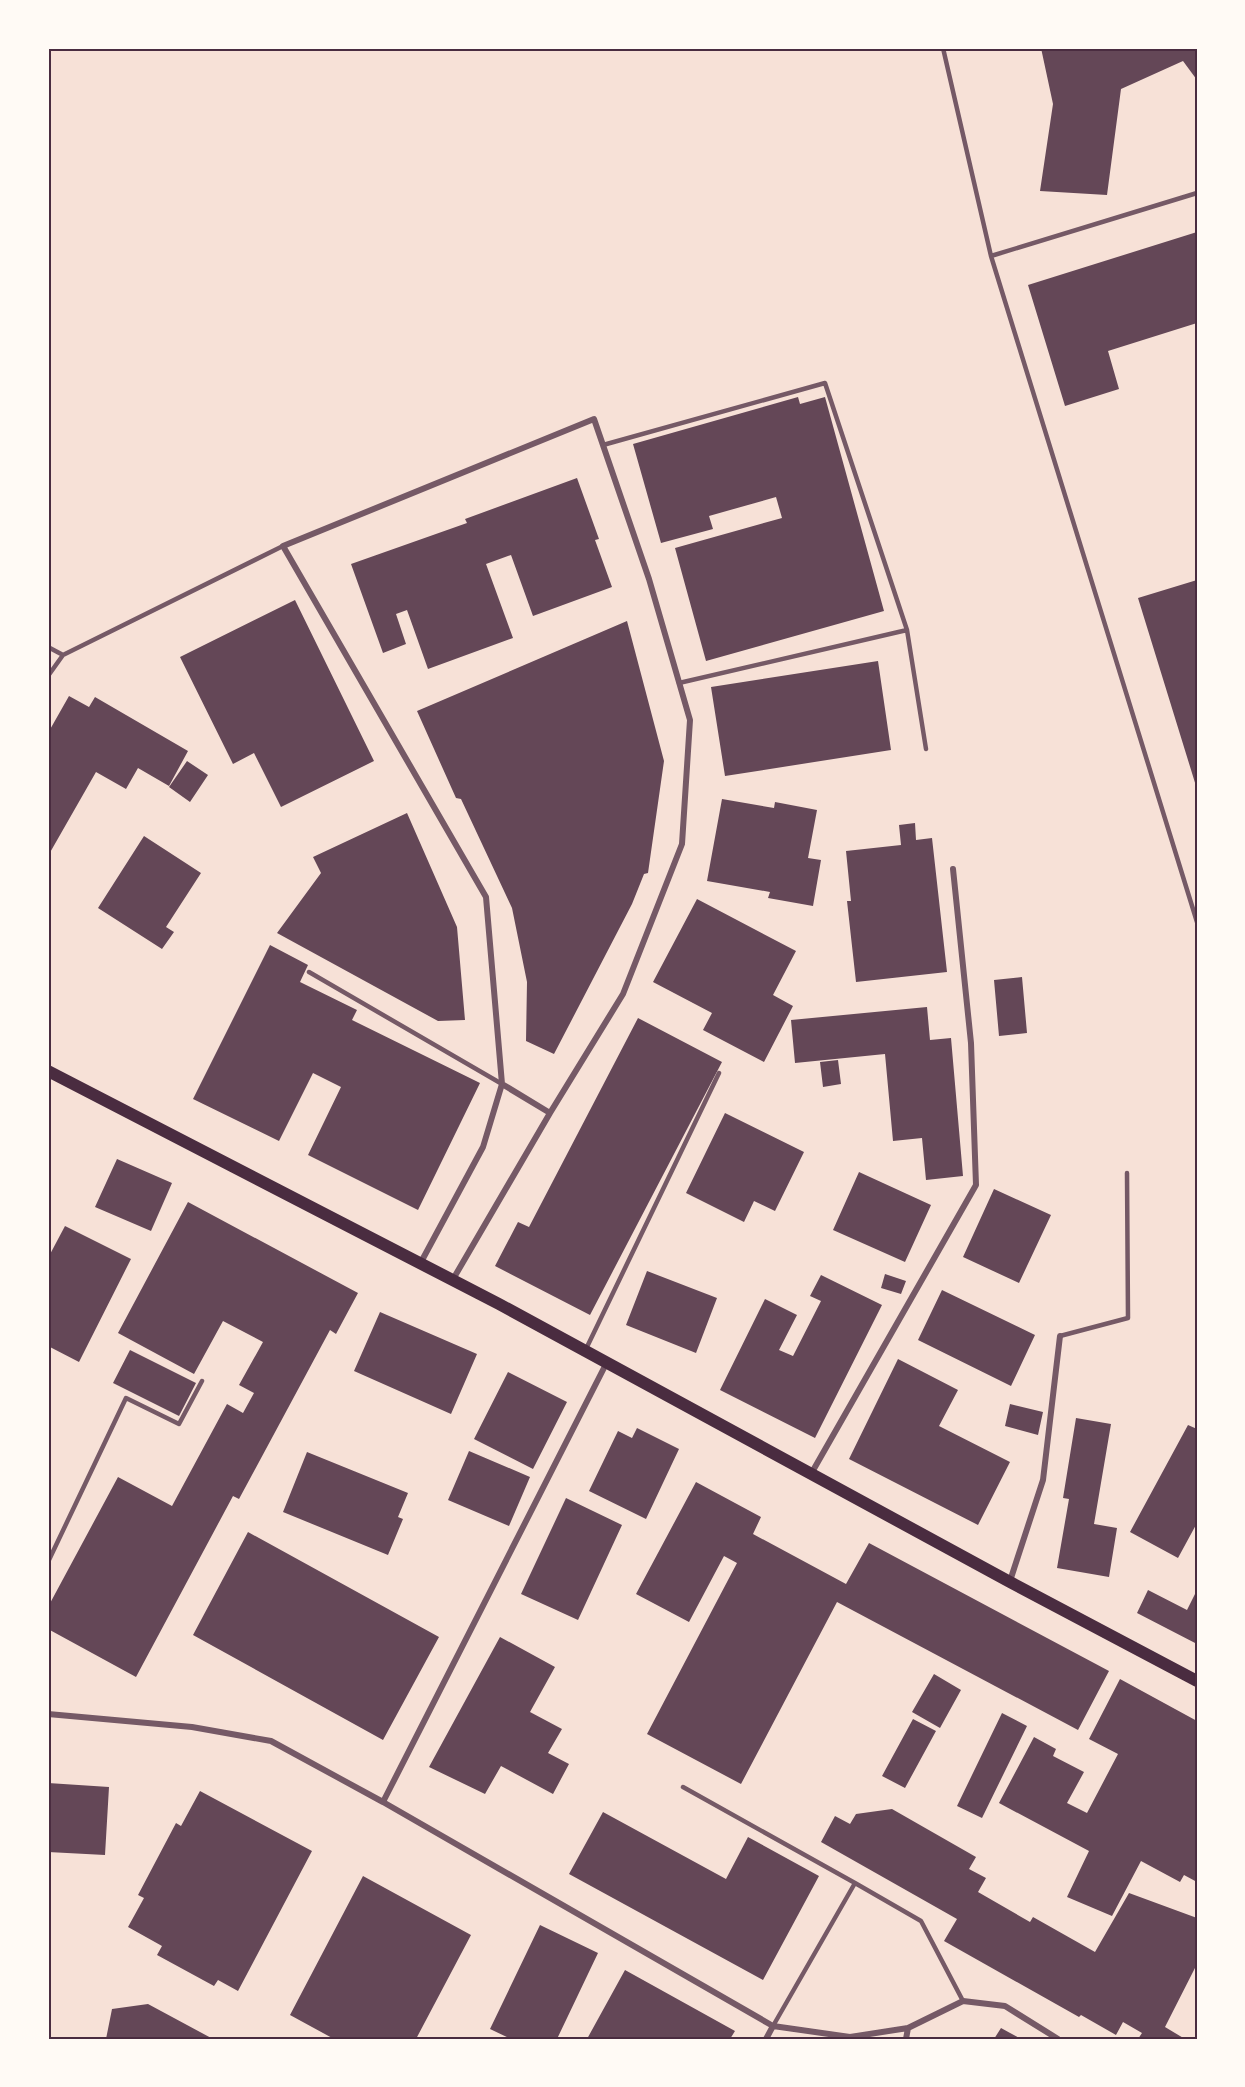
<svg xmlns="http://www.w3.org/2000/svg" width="1245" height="2087" font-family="'IBM Plex Sans',sans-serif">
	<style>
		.building { fill: #644757 }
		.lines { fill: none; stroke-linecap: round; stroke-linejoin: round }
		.service { stroke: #755966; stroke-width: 4.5 }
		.minor { stroke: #755966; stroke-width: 6 }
		.secondary { stroke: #4a2c40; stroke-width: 12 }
		.neatline { fill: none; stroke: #4a2c40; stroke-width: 2 }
	</style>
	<rect width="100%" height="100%" fill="#f7e1d7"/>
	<path class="building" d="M1041 48H1197V80L1183 61 1121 89 1107 195 1040 191 1053 104Z
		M1197 232V323L1108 351 1119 389 1065 406 1028 285Z
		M798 397 800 404 825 397 884 611 706 661 675 548 782 518 776 497 709 516 713 529 661 543 633 444Z
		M577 478 599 539 595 540 612 587 533 616 511 555 486 564 513 638 428 669 407 610 396 614 406 644 383 653 351 564 467 523 465 519Z
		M1197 580V786H1196L1138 598Z
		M295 600 374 761 281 807 254 753 233 764 180 657Z
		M627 621 664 761 648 873 644 874 632 904 554 1054 526 1041 527 982 512 908 461 799 456 798 417 711Z
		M878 661 891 750 725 776 711 687Z
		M69 696 89 707 95 697 188 751 169 786 138 768 126 789 96 772 48 856V733Z
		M187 761 208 775 190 802 169 787Z
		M722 799 774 808 775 802 817 810 808 858 821 860 813 906 768 898 770 892 707 881Z
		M407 813 457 927 465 1020 438 1021 277 933 321 873 313 857Z
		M915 823 916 840 932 838 947 972 856 982 847 901H851L846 851 901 845 899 825Z
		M144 836 201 873 166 927 174 932 162 949 98 908Z
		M697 899 796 951 773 995 793 1006 764 1062 703 1030 712 1013 653 982Z
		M270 945 308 965 300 982 357 1010 352 1020 480 1083 418 1210 308 1155 341 1087 313 1073 279 1141 193 1099Z
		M1022 977 1027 1033 999 1036 994 980Z
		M927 1007 930 1040 951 1038 963 1176 926 1180 922 1138 893 1141 885 1054 795 1063 791 1020Z
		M638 1018 722 1062 590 1315 495 1266 518 1222 529 1227Z
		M838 1060 841 1084 823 1087 820 1062Z
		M725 1113 804 1152 775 1211 754 1201 744 1222 686 1193Z
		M117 1159 172 1183 151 1231 95 1207Z
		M859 1172 931 1205 905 1262 833 1230Z
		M994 1189 1051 1215 1019 1283 963 1257Z
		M188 1202 358 1293 336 1334 330 1330 239 1499 233 1496 136 1677 48 1629V1607L118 1477 172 1506 227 1404 243 1413 254 1393 239 1385 263 1342 223 1321 194 1374 118 1333Z
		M65 1226 131 1259 79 1362 48 1346V1258Z
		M647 1271 717 1298 696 1353 626 1325Z
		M885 1274 906 1281 901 1294 881 1288Z
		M821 1275 882 1305 815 1438 720 1390 765 1299 797 1315 779 1350 793 1356 821 1301 810 1296Z
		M942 1290 1035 1335 1011 1386 918 1340Z
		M380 1312 477 1354 451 1414 354 1371Z
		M130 1350 196 1383 179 1416 113 1383Z
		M898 1359 958 1390 939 1426 1010 1462 978 1525 849 1459Z
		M508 1372 567 1402 533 1469 474 1439Z
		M1010 1404 1043 1412 1038 1435 1005 1426Z
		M1076 1418 1111 1424 1094 1524 1117 1528 1109 1577 1057 1568 1069 1499 1063 1498Z
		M1188 1425 1197 1429V1523L1178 1558 1130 1532Z
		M637 1428 679 1449 646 1519 589 1491 618 1431 632 1438Z
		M469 1451 530 1477 509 1526 448 1500Z
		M307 1452 408 1493 398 1517 403 1519 388 1555 283 1512Z
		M696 1482 761 1517 753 1534 846 1584 869 1543 1109 1671 1078 1730 837 1602 741 1784 647 1734 737 1563 724 1556 689 1622 636 1594Z
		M566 1498 622 1525 578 1620 521 1594Z
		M248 1532 439 1637 383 1740 193 1635Z
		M1148 1590 1187 1610 1197 1590V1644L1137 1613Z
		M500 1637 555 1667 530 1712 562 1729 548 1753 569 1764 553 1794 501 1766 485 1794 429 1767Z
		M934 1674 961 1690 940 1728 912 1712Z
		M1120 1679 1197 1721V1882L1184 1875 1180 1882 1141 1861 1112 1916 1067 1897 1089 1851 999 1803 1034 1737 1056 1749 1053 1756 1084 1772 1067 1803 1087 1813 1118 1754 1089 1739Z
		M1002 1713 1027 1726 982 1818 957 1806Z
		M913 1719 936 1731 905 1788 882 1776Z
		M48 1783 109 1787 105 1855 48 1852Z
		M200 1791 312 1851 238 1991 218 1980 214 1986 157 1955 162 1946 128 1927 144 1898 138 1895 176 1823 181 1826Z
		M892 1809 976 1857 969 1869 986 1878 978 1892 1030 1922 1033 1917 1095 1952 1129 1893 1197 1918V1964L1165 2027 1185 2039H1138L1142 2033 1123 2022 1116 2035 1081 2015 1079 2017 944 1941 957 1919 821 1842 835 1816 850 1824 856 1814Z
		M603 1812 726 1879 748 1837 819 1876 763 1980 569 1874Z
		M363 1876 471 1935 416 2039H334L290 2015Z
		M540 1925 598 1953 557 2039H511L490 2029Z
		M625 1970 735 2031 730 2039H587Z
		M148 2004 213 2039H106L112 2009Z
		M1001 2028 1021 2039H994Z"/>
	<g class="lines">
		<path class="service" d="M943 48 991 256
			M1197 193 991 256 1197 922
			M603 445 825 383 907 630 679 683
			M907 630 926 749
			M48 647 63 655
			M48 676 63 655 283 546
			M309 972 502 1084
			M1060 1336 1128 1318 1127 1173
			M586 1349 719 1073
			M48 1562 126 1398 179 1424 202 1381
			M683 1787 855 1883
			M773 2026 855 1883 921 1921 963 2001"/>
		<path class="minor" d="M420 1264 483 1147 502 1084 550 1113
			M452 1281 550 1113 623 994 682 844 690 720 649 579 594 419 283 546 486 897 502 1084
			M811 1474 976 1185 971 1043 953 869
			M1010 1581 1043 1480 1060 1336
			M48 1714 192 1727 271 1741 383 1802 773 2026 850 2037 908 2028 963 2001 1005 2006 1058 2039
			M383 1802 607 1362
			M766 2039 773 2026
			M906 2039 908 2028"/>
		<path class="secondary" d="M48 1071 499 1304 1010 1582 1197 1681"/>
	</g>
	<rect width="1245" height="2087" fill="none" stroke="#fffaf5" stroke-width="99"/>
	<rect x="50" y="50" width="1146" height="1988" class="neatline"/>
</svg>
